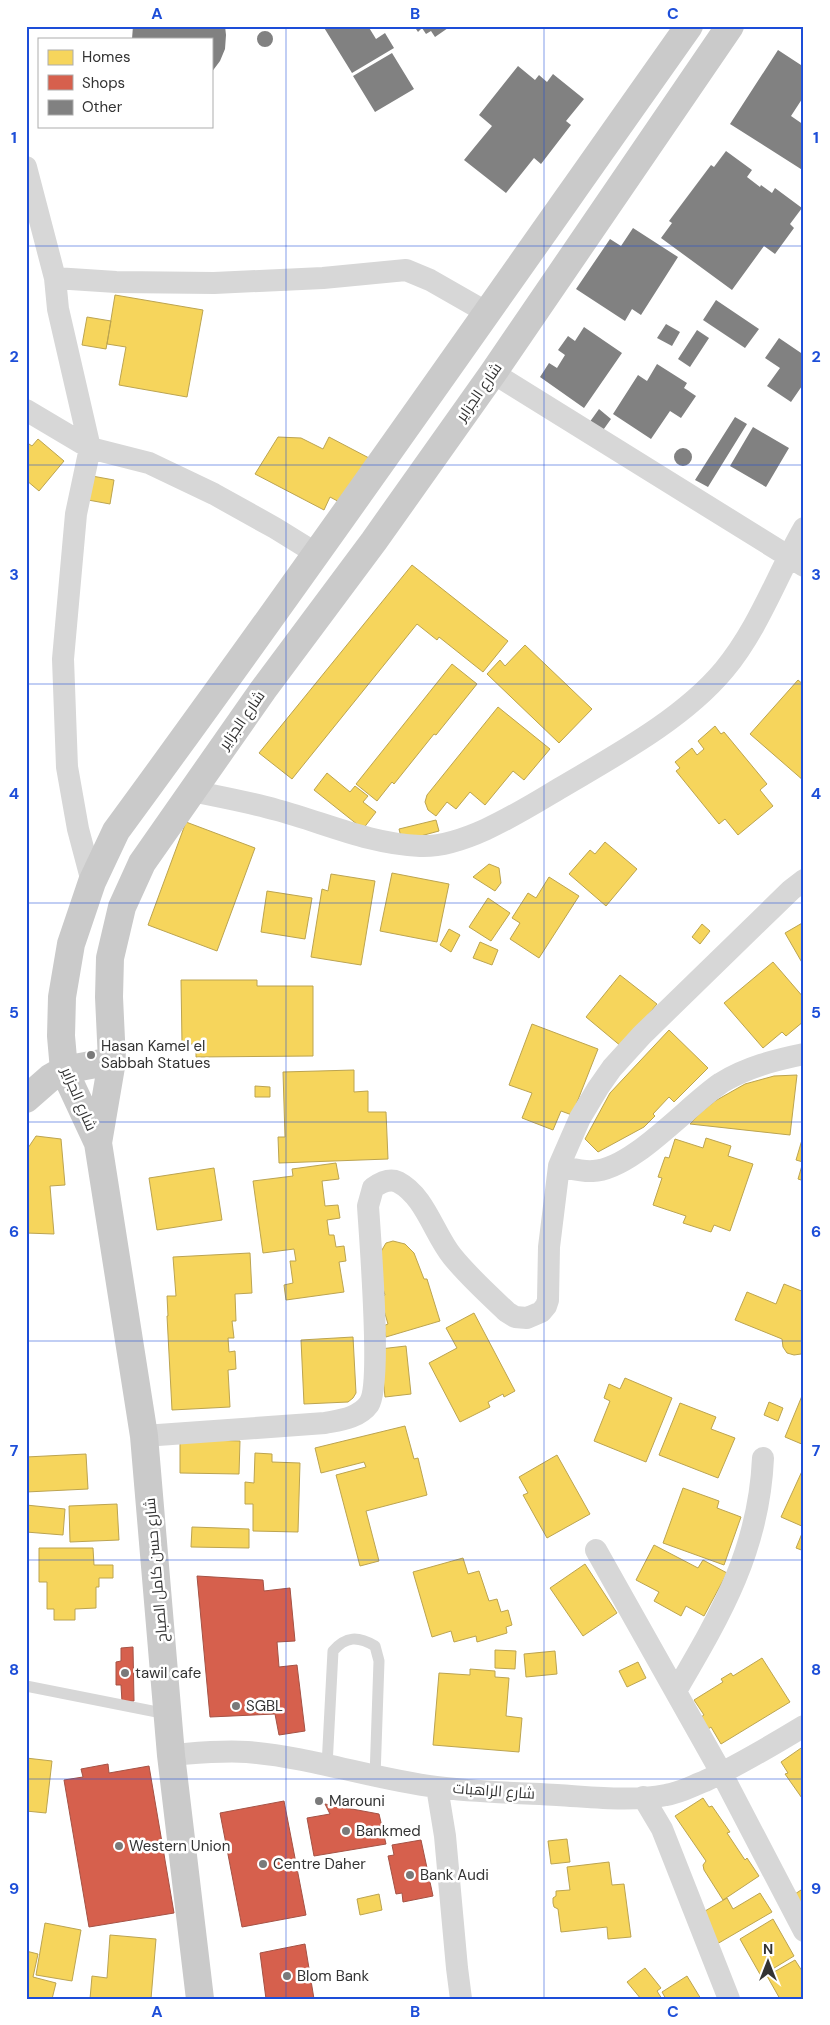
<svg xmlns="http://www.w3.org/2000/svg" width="830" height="2025" font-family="'DM Sans',Cairo,sans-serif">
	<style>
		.homes { fill: #f6d55c; stroke: #bca450 }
		.shops { fill: #d6604d; stroke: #a55245 }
		.building { fill: #818181 }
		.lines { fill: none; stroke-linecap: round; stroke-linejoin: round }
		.lane { stroke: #d7d7d7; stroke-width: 11 }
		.street { stroke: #d7d7d7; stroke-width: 22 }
		.primary { stroke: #cacaca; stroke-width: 28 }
		.grid { fill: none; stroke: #1d4ed8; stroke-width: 1; stroke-opacity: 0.55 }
		.poi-dot { fill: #7a7a7a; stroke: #fff; stroke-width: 2 }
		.labels { text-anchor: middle; stroke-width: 5; stroke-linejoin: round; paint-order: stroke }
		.street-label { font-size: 15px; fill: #333; stroke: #fff }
		.poi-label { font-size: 15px; fill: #333; stroke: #fff; text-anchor: start }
		.neatline { fill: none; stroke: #1d4ed8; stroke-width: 2 }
		.grid-label { font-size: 16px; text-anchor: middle; font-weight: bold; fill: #1d4ed8 }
	</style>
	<rect width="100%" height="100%" fill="#fff"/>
	<path class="homes" d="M115 295 203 310 187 397 119 385 126 347 107 344Z
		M87 317 111 321 106 349 82 345Z
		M278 437 301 438 323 449 329 437 369 458 345 505 330 497 324 510 255 474Z
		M38 439 64 461 39 491 26 480V442L32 446Z
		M92 476 114 480 110 504 88 500Z
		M412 565 508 641 483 672 439 637 437 640 417 624 292 779 259 753Z
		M525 645 592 709 559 743 487 674 500 660 505 666Z
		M452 664 477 684 436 735 434 734 394 784 392 782 377 801 356 784Z
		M798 680 804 685V781L750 734Z
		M498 707 550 749 524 780 513 771 485 805 470 792 456 809 447 802 436 816 428 810 425 802 427 795Z
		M715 726 721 734 724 732 767 784 760 790 773 806 738 835 725 819 719 824 676 771 680 768 675 762 692 748 697 755 704 749 698 741Z
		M327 773 350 792 355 786 368 796 363 802 376 812 363 829 314 790Z
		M436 820 439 831 402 841 399 829Z
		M186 822 255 848 217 951 148 925Z
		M605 842 637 869 606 906 569 874 590 850 595 854Z
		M489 864 499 868 501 883 495 891 473 877Z
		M392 873 449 884 437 942 380 931Z
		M331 874 375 881 361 965 311 957 322 889 328 891Z
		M549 877 579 896 539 958 510 939 520 923 512 918 528 893 536 898Z
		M267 891 312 898 305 939 261 932Z
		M488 898 510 913 491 941 469 927Z
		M804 922V966L785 933Z
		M702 924 710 931 700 944 692 937Z
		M449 929 460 935 451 952 440 945Z
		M480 942 498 950 492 965 473 958Z
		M773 962 804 998V1021L786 1036 782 1032 763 1048 724 1003Z
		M620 975 657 1004 622 1047 586 1017Z
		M181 980H257V986H313V1056L196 1057V1044H182Z
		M532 1024 598 1049 572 1115 561 1111 553 1130 522 1118 532 1093 509 1085Z
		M669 1030 708 1068 674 1102 669 1097 653 1114 655 1116 644 1127 598 1152 585 1139 610 1093Z
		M354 1070V1092L368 1091V1112H386L388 1159 279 1163 278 1137H285L283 1072Z
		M797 1075 790 1135 690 1124 699 1114 715 1101 745 1084 774 1076Z
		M255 1086 270 1087V1097H255Z
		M804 1133V1181L798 1179 803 1162 796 1160Z
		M36 1136 61 1139 65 1185 50 1186 54 1234 26 1233V1151Z
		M706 1138 731 1146 728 1156 753 1164 730 1231 714 1225 711 1232 683 1223 686 1216 653 1205 662 1178 658 1177 665 1157 669 1158 675 1139 703 1148Z
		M336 1163 339 1179 322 1181 325 1206 338 1205 340 1218 327 1220 329 1235H334L336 1247 344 1246 346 1261 339 1262 344 1292 286 1300 284 1285 293 1283 290 1261H296L294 1249 263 1253 253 1181 293 1176 292 1169Z
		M214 1168 222 1220 157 1230 149 1178Z
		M393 1241 405 1244 414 1253 424 1279H427L440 1321 386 1337 383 1326 388 1324 380 1297 385 1295 378 1273 379 1255 386 1243Z
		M250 1253 252 1293 235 1294 236 1321H232L234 1338H228L229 1352 235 1351 236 1369 228 1370 230 1407 172 1410 167 1316H168L167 1296H176L173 1257Z
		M784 1284 804 1292V1352L801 1354 794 1355 787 1353 783 1347 782 1339 735 1320 747 1292 776 1304Z
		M474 1313 515 1391 504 1397 503 1394 488 1402 490 1407 460 1422 429 1363 457 1348 446 1328Z
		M353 1337 356 1393 353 1398 348 1402 304 1404 301 1340Z
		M406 1346 411 1394 385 1397 380 1349Z
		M625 1378 672 1398 646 1462 594 1441 610 1401 604 1398 609 1384 620 1389Z
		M804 1391V1445L785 1437Z
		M769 1402 783 1408 778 1421 764 1415Z
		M680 1403 716 1417 711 1429 735 1438 718 1478 659 1455Z
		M405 1426 414 1459 418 1458 427 1495 366 1511 379 1561 360 1566 336 1475 366 1467 364 1462 321 1473 315 1448Z
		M180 1439 240 1441 239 1474 180 1473Z
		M255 1453 272 1454V1462L300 1463 298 1532 253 1531V1504H245V1482L254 1483Z
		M86 1454 88 1489 26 1492V1457Z
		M557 1455 590 1514 547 1538 523 1495 528 1493 519 1477Z
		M803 1469H804V1527L781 1517Z
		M683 1488 719 1501 717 1508 741 1517 724 1565 663 1543Z
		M117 1504 119 1540 70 1542 69 1506Z
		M26 1505 65 1509 63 1535 26 1532Z
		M192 1527 249 1529V1548L191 1547Z
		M803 1531H804V1551L796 1548Z
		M654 1545 698 1568 703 1560 727 1573 704 1616 686 1606 681 1616 654 1601 659 1592 636 1580Z
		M39 1548H93L94 1565H113V1578H99V1587H96V1608L75 1609V1620H54V1609H47V1582H39Z
		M463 1558 468 1574 479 1571 489 1601 497 1599 501 1612 508 1610 512 1625 506 1627 507 1633 477 1642 476 1636 454 1642 451 1631 432 1637 413 1572Z
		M585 1564 617 1613 583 1636 550 1588Z
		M495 1650 516 1651 515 1669 495 1668Z
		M555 1651 557 1674 526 1677 524 1654Z
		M762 1658 790 1702 721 1744 711 1727 708 1729 701 1717 704 1715 694 1700 723 1682 721 1679 731 1673 733 1676Z
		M638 1662 646 1678 627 1687 619 1671Z
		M470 1669 495 1671V1677L509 1678 506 1716 522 1718 519 1752 433 1745 439 1673 470 1675Z
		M804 1746V1801L785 1774 788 1773 781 1762Z
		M26 1758 52 1761 46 1813 26 1811Z
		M703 1798 709 1807 712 1806 730 1832 727 1833 745 1860 747 1858 759 1876 723 1900 704 1870 703 1865 706 1861 675 1816Z
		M567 1839 570 1862 551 1864 548 1841Z
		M609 1862 612 1885 624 1884 631 1937 608 1939 607 1927 561 1932 558 1909 554 1907 553 1903V1898L556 1896V1891L570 1890 567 1867Z
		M804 1888V1907L795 1894Z
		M760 1893 772 1912 717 1944 700 1914 727 1898 733 1909Z
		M379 1894 382 1910 360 1915 357 1899Z
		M773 1919 794 1956 761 1976 740 1939Z
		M45 1923 81 1930 72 1981 36 1975Z
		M110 1935 156 1939 151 1999H90L92 1976 107 1978Z
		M26 1951 38 1954 33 1977 56 1983 52 1999H26Z
		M795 1960 804 1974V1999H780L767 1976Z
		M645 1968 661 1988 657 1991 662 1999H641L627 1982Z
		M687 1976 701 1999H666L662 1992Z"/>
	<path class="shops" d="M197 1576 263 1580 264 1591 290 1588 295 1641 277 1642 279 1667 297 1665 305 1731 279 1735 275 1714 210 1717Z
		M133 1647 134 1701 122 1702 121 1685H116V1662L121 1661V1648Z
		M108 1764 109 1773 149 1766 174 1913 89 1927 64 1780 83 1777 81 1769Z
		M284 1801 306 1915 242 1927 220 1813Z
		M325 1804 379 1814 386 1844 314 1856 307 1818 330 1814Z
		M421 1840 433 1896 403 1902 402 1893 396 1894 388 1856 394 1855 392 1845Z
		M305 1944 314 1999H266L260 1953Z"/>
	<path class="building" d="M133 26H225L226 35 225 49 220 61 211 73V39H132Z
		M323 26H368L376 39 385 33 394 48 352 73Z
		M414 26H446L448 28 435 37 431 31 426 34 422 28 418 32Z
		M257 39a8 8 0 1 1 16 0a8 8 0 1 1-16 0Z
		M778 50 804 67V96L791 116 804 125V171L730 124Z
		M392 53 414 89 375 112 353 76Z
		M518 66 535 80 539 75 547 82 553 74 584 99 566 121 571 125 541 164 534 158 506 193 464 160 492 126 479 115Z
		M726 151 752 170 747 177 760 187 761 185 772 193 775 188 802 208 790 224 794 228 775 254 764 246 732 290 661 238 672 223 669 221 711 165 714 167Z
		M633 228 678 257 641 315 632 309 625 321 576 289 610 239 621 246Z
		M716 300 759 329 745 348 703 320Z
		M666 324 680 332 672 346 657 338Z
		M584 327 622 353 584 408 540 377 549 363 557 368 565 355 558 350 568 336 575 341Z
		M697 330 709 338 690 367 678 359Z
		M779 338 804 355V383L791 402 767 386 780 368 765 358Z
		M657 364 687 383 684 388 696 396 681 418 670 411 651 439 613 414 638 375 647 381Z
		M599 409 611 419 601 433 589 423Z
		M735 417 747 424 708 487 695 480Z
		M753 427 789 448 766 487 730 466Z
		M674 457a9 9 0 1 1 18 0a9 9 0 1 1-18 0Z"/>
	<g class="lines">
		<path class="lane" d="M26 1686 167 1714
			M327 1766 333 1651C346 1636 358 1636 375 1646L379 1661 375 1777"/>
		<path class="street" d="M26 167 55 278 58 309 90 448 76 514 63 659 67 767 78 829 92 882
			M55 278 116 282 214 283 323 278 406 270 430 280 486 312
			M493 373 804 566
			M26 410 90 448 149 463 214 494 275 528 317 554
			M192 791C220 797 249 802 277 810 325 823 370 844 420 846 465 848 523 810 562 787 616 755 683 719 724 670 759 628 777 575 804 528
			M559 1166C570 1168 582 1172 593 1171 632 1170 688 1105 721 1083 747 1067 775 1060 804 1054
			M144 1436 325 1423C340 1420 359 1418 369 1404 382 1385 370 1238 368 1206L373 1188C380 1183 389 1178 398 1182 425 1196 434 1234 452 1256 468 1276 488 1294 507 1312L515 1317 527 1318 541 1312 546 1306 548 1300 549 1247 559 1166 580 1118 598 1088 612 1068 642 1035 791 890 804 880
			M596 1550 722 1774 804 1931
			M676 1691C721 1614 759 1550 763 1458
			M171 1755C197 1753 222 1750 247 1752 311 1757 373 1779 436 1787 476 1792 517 1793 557 1795 592 1797 631 1802 666 1795 680 1793 692 1786 705 1781 739 1765 771 1746 804 1726
			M437 1787 445 1836 457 1968 461 1999
			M643 1797 662 1829 729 1999"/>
		<path class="primary" d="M26 1099 50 1078 64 1070 112 1061
			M98 1143 112 1061 109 997 110 958 122 907 142 863 263 690 374 541 493 373 730 26
			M200 1999 171 1755 144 1436 98 1143 64 1070 61 1036 62 997 71 944 92 882 116 831C311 565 499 295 689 26"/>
	</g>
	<path class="grid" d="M286 26V1999M544 26V1999M26 246H804M26 465H804M26 684H804M26 903H804M26 1122H804M26 1341H804M26 1560H804M26 1779H804"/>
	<g class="poi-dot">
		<circle cx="91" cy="1055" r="5"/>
		<circle cx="125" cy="1673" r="5"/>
		<circle cx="236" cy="1706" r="5"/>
		<circle cx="319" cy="1801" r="5"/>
		<circle cx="346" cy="1831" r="5"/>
		<circle cx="119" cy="1846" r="5"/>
		<circle cx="263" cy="1864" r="5"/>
		<circle cx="410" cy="1875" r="5"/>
		<circle cx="287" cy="1976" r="5"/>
	</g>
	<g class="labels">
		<g class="street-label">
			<text transform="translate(479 392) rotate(-55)" y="5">شارع الجزاير</text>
			<text transform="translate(242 720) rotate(-55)" y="5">شارع الجزاير</text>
			<text transform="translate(79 1099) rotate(67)" y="5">شارع الجزاير</text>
			<text transform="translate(156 1570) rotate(-95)" y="5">شارع حسن كامل الصباح</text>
			<text transform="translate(494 1791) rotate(4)" y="5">شارع الراهبات</text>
		</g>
		<g class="poi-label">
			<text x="101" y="1051">Hasan Kamel el<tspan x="101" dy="17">Sabbah Statues</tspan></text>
			<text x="135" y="1678">tawil cafe</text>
			<text x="246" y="1711">SGBL</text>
			<text x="329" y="1806">Marouni</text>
			<text x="356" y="1836">Bankmed</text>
			<text x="129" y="1851">Western Union</text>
			<text x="273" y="1869">Centre Daher</text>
			<text x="420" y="1880">Bank Audi</text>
			<text x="297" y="1981">Blom Bank</text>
		</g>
	</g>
	<rect width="830" height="2025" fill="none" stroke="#ffffff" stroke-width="55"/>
	<rect x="38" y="38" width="175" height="90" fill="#ffffff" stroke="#adadad"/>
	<rect x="48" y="50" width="25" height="15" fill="#f6d55c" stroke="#adadad"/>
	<text x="82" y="62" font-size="15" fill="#333333">Homes</text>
	<rect x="48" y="75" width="25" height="15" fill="#d6604d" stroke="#adadad"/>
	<text x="82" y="88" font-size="15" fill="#333333">Shops</text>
	<rect x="48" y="100" width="25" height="15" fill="#818181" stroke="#adadad"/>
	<text x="82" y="112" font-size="15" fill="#333333">Other</text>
	<g transform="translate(768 1962)" stroke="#ffffff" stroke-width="4" paint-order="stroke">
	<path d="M0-4L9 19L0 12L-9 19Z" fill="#333333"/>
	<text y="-8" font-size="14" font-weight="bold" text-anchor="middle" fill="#333333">N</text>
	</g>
	<rect x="28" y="28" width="774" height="1970" class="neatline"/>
	<g class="grid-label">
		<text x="157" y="19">A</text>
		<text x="415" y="19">B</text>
		<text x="673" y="19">C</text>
		<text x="14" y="143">1</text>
		<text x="816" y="143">1</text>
		<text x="14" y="362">2</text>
		<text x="816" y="362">2</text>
		<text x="14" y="580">3</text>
		<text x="816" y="580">3</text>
		<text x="14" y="799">4</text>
		<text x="816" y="799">4</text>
		<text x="14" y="1018">5</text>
		<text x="816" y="1018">5</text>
		<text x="14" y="1237">6</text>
		<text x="816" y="1237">6</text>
		<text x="14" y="1456">7</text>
		<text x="816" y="1456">7</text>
		<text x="14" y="1675">8</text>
		<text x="816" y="1675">8</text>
		<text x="14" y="1894">9</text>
		<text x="816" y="1894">9</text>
		<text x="157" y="2017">A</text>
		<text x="415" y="2017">B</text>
		<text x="673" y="2017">C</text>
	</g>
</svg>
